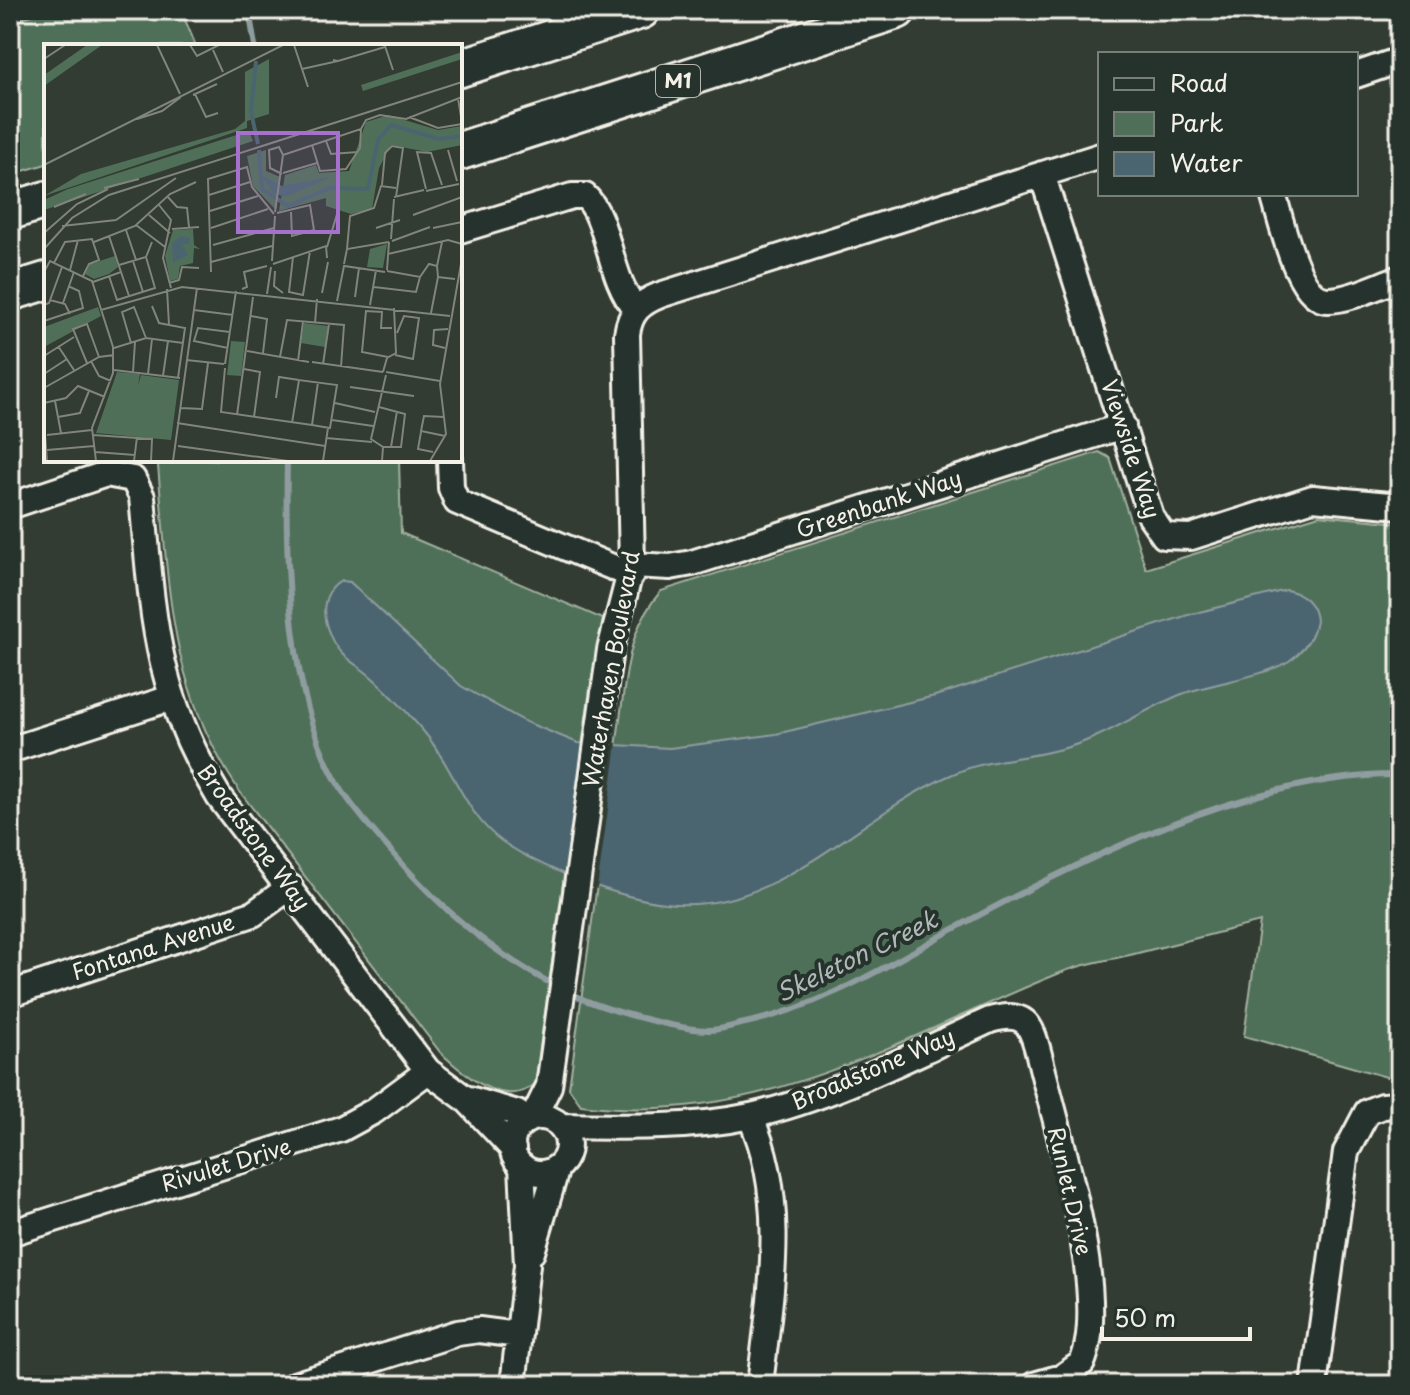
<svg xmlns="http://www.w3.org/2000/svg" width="1410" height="1395" font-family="'Playpen Sans',sans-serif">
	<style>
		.green { fill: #506f58; stroke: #a2b0a0; stroke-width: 2 }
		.water { fill: #4b6570; stroke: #8f9da0; stroke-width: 2 }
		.pier { fill: #323c33 }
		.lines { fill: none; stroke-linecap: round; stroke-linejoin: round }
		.stream { stroke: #8f9da0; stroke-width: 6 }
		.minor-casing { stroke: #f4f1e8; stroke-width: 30 }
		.highway-casing { stroke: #f4f1e8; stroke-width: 42 }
		.minor { stroke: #26332d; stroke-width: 24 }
		.highway { stroke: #26332d; stroke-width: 36 }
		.rail-casing { stroke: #f4f1e8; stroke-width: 9 }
		.rail { stroke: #26332d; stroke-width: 6; stroke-dasharray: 18; stroke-linecap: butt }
		.labels { text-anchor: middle; stroke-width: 8; stroke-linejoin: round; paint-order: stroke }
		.shield { fill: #26332d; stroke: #b6b8b0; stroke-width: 2 }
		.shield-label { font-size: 20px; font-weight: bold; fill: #f4f1e8 }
		.street-label { font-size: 22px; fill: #f4f1e8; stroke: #26332d }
		.water-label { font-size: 24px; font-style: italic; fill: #b0b9b8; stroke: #26332d }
		.inset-river { fill: none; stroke: #4b6570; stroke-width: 4 }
		.inset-road { fill: none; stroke: #80847b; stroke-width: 2 }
		.view { fill: #a571cd; fill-opacity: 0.15; stroke: #a571cd; stroke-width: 4 }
		.inset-edge { fill: none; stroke: #f4f1e8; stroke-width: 4 }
	</style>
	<rect width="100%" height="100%" fill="#323c33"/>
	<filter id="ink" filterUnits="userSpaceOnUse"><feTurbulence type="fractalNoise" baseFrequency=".0125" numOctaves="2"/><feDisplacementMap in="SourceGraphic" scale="16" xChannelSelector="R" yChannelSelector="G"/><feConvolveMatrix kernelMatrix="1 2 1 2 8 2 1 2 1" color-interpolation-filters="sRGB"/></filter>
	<g filter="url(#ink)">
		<path class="green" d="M47 10H181L196 46H46V164L10 175V22Z
			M1099 452 1110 458 1146 569 1319 515 1400 523V1081L1244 1036 1260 922C1217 933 1173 944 1130 955 1109 960 1086 963 1065 971 904 1035 763 1128 581 1105L569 1088 625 682C630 647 637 619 661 591Z
			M162 460H399L401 533 603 619 590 689 535 1084C505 1110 464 1075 440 1052L240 792C168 686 169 589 158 466Z"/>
		<path class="water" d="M341 581 350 582 461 686 526 722 578 743 670 748 776 734 935 696 1188 615 1286 590C1303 593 1315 604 1316 621 1313 638 1303 651 1289 661 1261 678 1214 682 1182 694 1140 711 1102 740 1057 750 1027 758 996 759 966 769 863 805 783 918 665 903 619 898 542 869 503 842 465 816 453 766 424 732 407 712 387 690 368 674 352 661 338 656 330 635 321 615 321 593 341 581Z"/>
		<path class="pier" d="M583 739 617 743 597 889 564 876Z"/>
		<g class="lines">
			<path class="stream" d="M249 10 255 46
				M287 460C285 560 287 705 343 792 361 819 384 843 405 867 449 916 497 956 556 986
				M570 993C597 1008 678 1030 709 1030 721 1030 734 1025 745 1023 818 1008 883 968 948 932 1079 861 1249 773 1400 775"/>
			<g class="minor-casing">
				<path id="minor" d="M1356 75 1400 60
					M1042 174 1151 517 1164 536 1191 537 1313 498 1400 506
					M1273 194C1281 219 1297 300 1328 300 1350 300 1379 285 1400 278
					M460 230 572 196H585C610 219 608 278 636 309
					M450 460 451 488 457 502 631 575
					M10 506 106 474 133 479 142 497C153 616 154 690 219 797L428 1071 466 1099 513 1149
					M632 565 670 567 692 563 1123 426
					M10 750 171 698
					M10 994 253 914 290 887
					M469 1099 517 1113 527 1120
					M750 1116C789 1200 770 1297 760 1385
					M512 1145a28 28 0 1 1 56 0a28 28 0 1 1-56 0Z
					M533 1118 549 1086 610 650 632 565 627 334C630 312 640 303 660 295L1100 156
					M562 1126C625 1127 689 1129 751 1116 834 1097 913 1055 990 1020 1025 1010 1031 1023 1039 1055 1056 1128 1111 1296 1082 1363L1062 1377 1034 1385
					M10 1233 341 1129 374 1111 428 1071
					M532 1252 557 1167
					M294 1385 457 1333 479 1330 519 1335
					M513 1385 527 1265 522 1166
					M1314 1385 1346 1152 1367 1112 1382 1106 1400 1105"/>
			</g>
			<g class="highway-casing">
				<path id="highway" d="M460 68 641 10
					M460 151 897 10
					M10 211 46 200
					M10 292 46 281"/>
			</g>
			<use href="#minor" class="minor"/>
			<use href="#highway" class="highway"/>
			<g class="rail-casing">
				<path id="rail" d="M10 14 22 10"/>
			</g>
			<use href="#rail" class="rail"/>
		</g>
	</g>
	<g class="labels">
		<rect class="shield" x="656" y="65" width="44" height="32" rx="6"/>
		<g class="shield-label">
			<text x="678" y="88">M1</text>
		</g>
		<g class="street-label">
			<text transform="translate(1131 449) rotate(72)" y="8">Viewside Way</text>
			<text transform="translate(879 504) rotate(-18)" y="8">Greenbank Way</text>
			<text transform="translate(611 669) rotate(-80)" y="8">Waterhaven Boulevard</text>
			<text transform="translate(254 837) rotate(54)" y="8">Broadstone Way</text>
			<text transform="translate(153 947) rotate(-18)" y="8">Fontana Avenue</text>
			<text transform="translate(873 1069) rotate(-23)" y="8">Broadstone Way</text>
			<text transform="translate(226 1165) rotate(-17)" y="8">Rivulet Drive</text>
			<text transform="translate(1070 1191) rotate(77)" y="8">Runlet Drive</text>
		</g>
		<g class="water-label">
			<text transform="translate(857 957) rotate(-26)" y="8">Skeleton Creek</text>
		</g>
	</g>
	<g transform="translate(44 44)">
		<rect width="418" height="418" fill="#323c33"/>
		<path d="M43 1H58L0 42V31ZM418 8V15L319 47 317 41ZM225 15V70L203 77V84L0 152 37 130 191 85 201 77V28ZM344 71 394 86 418 82V101L383 108 347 101 335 124 328 165 307 170 282 162V154L235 167 241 131 272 121 275 129 305 127 322 78ZM205 87 209 97 0 166V156L24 145ZM222 106V127L236 133 232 166 209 142 203 112ZM149 185 150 201 156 205 150 204 149 219 136 222 134 235 126 237 121 212 129 186ZM343 200 339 224 323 223 326 205ZM71 212 74 223 65 230 50 235 41 230 46 220ZM54 263 57 272 0 303V283ZM260 279 284 282 281 303 257 299ZM187 297 201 298 197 332 183 331ZM73 328 96 330 94 342 97 331 135 336 127 396 52 389Z" fill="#506f58"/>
		<path d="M217 131 238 142 287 133 241 153 229 149ZM137 192 146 194 145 200H138L144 211 129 219 128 199Z" fill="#4b6570"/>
		<path class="inset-river" d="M212 17 207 68 214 100M215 106 218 145 244 162 286 144 324 145 334 96 347 81 395 95 418 92"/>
		<path class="inset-road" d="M113 1 136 50M146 1 153 12 175 1M250 1 264 43M341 2 349 26M169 6 179 28M0 15 21 1M294 17 341 3M258 25 294 17 289 16M151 50 162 73 174 69M149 51 173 40M414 54 418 79M365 73 394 84 418 80M93 75 118 67 137 53M282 97 287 110 314 108M268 101 276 127 302 125 316 104 317 85M404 106 413 137M239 111 317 85 322 76 336 71 362 75 418 53M0 121 239 1M239 129 273 119M238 130 226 124 225 106 235 103 239 111M338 141 341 109 348 102 359 104 352 153M60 144 95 135M382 145 373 108 387 109 398 141M382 147 415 140M165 151 206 138M123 152 133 163 143 164 145 183M350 153 380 146M115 161 127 176 119 214 127 244M10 163 42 150M166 167 214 152M231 168 239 111M233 169 266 161 270 186 248 192 247 168M105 171 126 189M369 171 418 153M92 181 121 203M18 182 72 176 132 134M167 184 224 165M332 184 356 176M389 184 418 178M128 185 155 183M82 186 92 216M0 189 33 160 64 145M65 192 85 252M347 195 350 155M348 197 386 183M50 198 91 182 126 150 152 138M169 201 230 184M283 203 294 167M0 205 28 174 65 151 418 38M303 205 306 172 330 164 337 142 352 144M344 210 404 196 418 200M249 213 245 248 259 251 266 207M89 217 99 248M228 217 231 172M167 218 228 202M10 219 21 198 48 195 55 216 45 220 39 232M229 220 282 202 283 214M300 220 303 205 345 198M75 221 102 213 108 198M393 222 398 198M26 226 34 196M343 226 345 198M231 227 230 242 239 249M343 227 376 233 385 220 393 222 394 233 411 235M0 228 6 217 48 237 69 303V329L48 384 52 417M167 228 164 135 203 123 208 143 230 170M65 232 73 256 111 244 102 213M49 238 77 228M125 239 135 236 138 223 155 224M330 243 372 248 376 233M123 245 125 281M198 245 203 243 200 228 223 222M278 249 284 218M223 250 227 223M311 253 315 224M6 256 21 260 26 270M293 257 300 222 341 228M19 259 30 228M0 261 5 259 18 223M326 261 332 226M108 262 115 279 141 284 134 334M57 266 138 243 406 272M150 266 189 271M387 269 394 233M207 272 223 275 219 309M0 277 39 264 35 247 24 242M271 279 273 255M87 299 78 268 90 263 102 294M14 302 30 326M70 304 102 294 139 299M184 304 150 297 154 284 186 288M401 304 389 301 390 286 404 285M203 307 265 318M351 311 369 315 375 274 360 272 353 289M0 312 30 293M236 313 243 276 300 281 297 323M344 313 318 308 322 267 338 268 337 284H348M142 316 180 320M47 317 55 332 67 337M254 317 259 278M268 318 339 328M43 319 29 285 43 280 55 313M181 320 192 247M279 320 285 280M181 324 177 368 268 381 286 384 293 341 255 336 248 379M200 325 216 328 210 373M70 326 136 334M89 328 91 298M339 328 343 314 352 309 350 264M342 328 396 337M0 330 23 315M104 330 108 295M119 332 124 297M306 343 370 352M0 344 55 313 70 311M232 354 235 333 255 336M11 357 17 389M0 359 22 354 34 342 61 353M291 359 331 368M335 363 361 370 357 403H339M137 364 158 365 164 319M193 371 209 253M14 373 36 369 45 347M400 373 380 372 377 387 401 392M0 376 3 417M288 376 329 382M133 379 281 402M268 381 274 338M377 388 374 405 389 408M3 391 48 386M49 391 108 395 107 417M282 394 328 398M134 402 244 417M347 403 353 367M3 406 50 402M51 408 91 411M90 417 93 393M129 417 153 244M279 417 284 384M338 417 339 403 327 395 342 331M386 417 402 390 396 340 418 214"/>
		<path class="view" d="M194 89H294V188H194Z"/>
		<rect width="418" height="418" class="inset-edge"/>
	</g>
	<rect width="1410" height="1395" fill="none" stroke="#26332d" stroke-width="40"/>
	<rect x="20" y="20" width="1370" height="1355" fill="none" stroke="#f4f1e8" stroke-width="3" filter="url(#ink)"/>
	<rect x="1098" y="52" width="260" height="144" fill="#26332d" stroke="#787f78" stroke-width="2"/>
	<rect x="1114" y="78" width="40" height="12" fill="#26332d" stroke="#787f78" stroke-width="2"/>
	<text x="1170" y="92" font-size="24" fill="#f4f1e8">Road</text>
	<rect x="1114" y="112" width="40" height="24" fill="#506f58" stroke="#787f78" stroke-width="2"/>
	<text x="1170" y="132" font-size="24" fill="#f4f1e8">Park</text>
	<rect x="1114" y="152" width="40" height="24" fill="#4b6570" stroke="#787f78" stroke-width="2"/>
	<text x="1170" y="172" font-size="24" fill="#f4f1e8">Water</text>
	<path d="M1102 1327v12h148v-12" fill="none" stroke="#f4f1e8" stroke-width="4"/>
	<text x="1114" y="1327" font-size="24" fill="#f4f1e8" stroke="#26332d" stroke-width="6" paint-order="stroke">50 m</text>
</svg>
